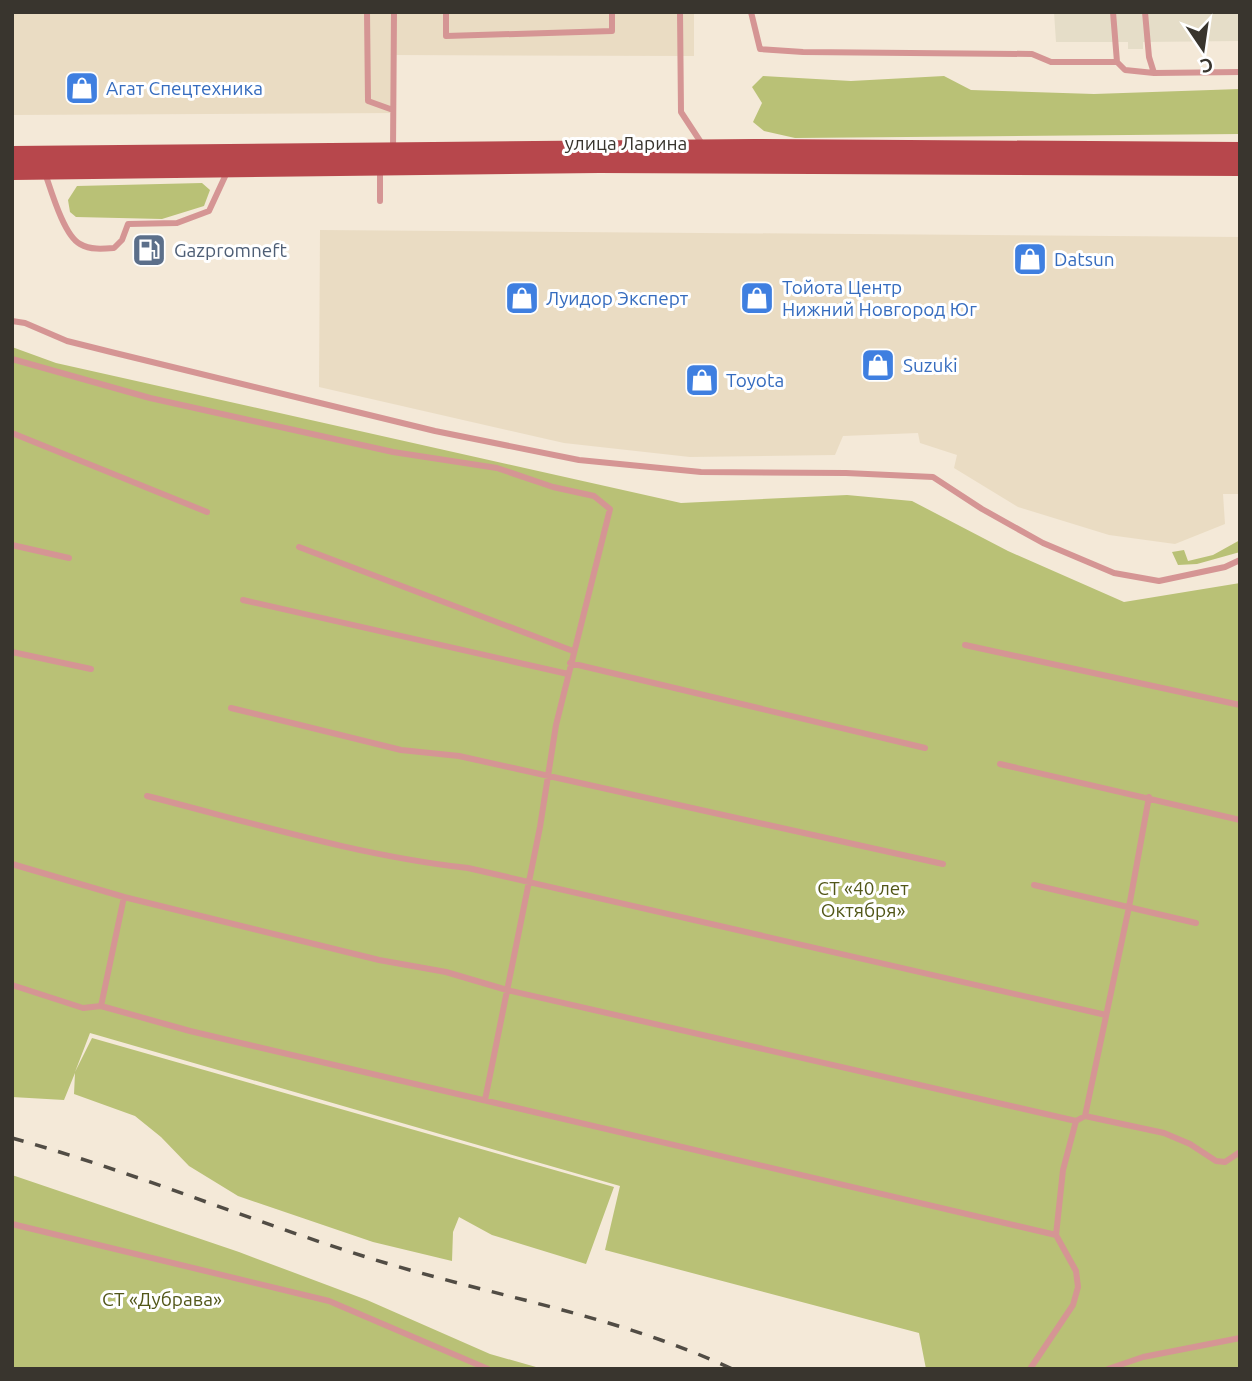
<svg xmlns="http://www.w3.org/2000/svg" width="1252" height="1381" font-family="Ubuntu,sans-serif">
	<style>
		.built { fill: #eadcc3 }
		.industrial { fill: #e5ddc8 }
		.green { fill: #b9c176 }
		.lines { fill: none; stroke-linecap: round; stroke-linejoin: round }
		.lane { stroke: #d59594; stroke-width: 6 }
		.primary { stroke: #b7474c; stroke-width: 18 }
		.rail { stroke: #514c44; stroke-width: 3.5; stroke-dasharray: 12 12; stroke-linecap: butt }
		.labels { text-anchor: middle; stroke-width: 6; stroke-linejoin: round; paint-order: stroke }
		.shop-label { font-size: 19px; fill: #366cbe; stroke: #fff; text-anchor: start }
		.street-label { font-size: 19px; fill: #39352e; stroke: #fff }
		.service-label { font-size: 19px; fill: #4e5e75; stroke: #fff; text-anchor: start }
		.park-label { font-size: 19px; fill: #525719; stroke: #fff }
	</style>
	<rect width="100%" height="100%" fill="#f4e9d8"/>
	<path class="built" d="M12 12H694V56L393 55 396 113 12 115Z
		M320 230 1240 237V494H1223L1225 524 1175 544 1109 535 1018 507 954 468 957 455 920 443 918 433 843 436 835 455 690 457 564 443 319 387Z"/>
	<path class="industrial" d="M1054 12H1240V41L1143 42V49H1128V42H1056Z"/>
	<path class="green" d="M763 76 851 81 944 76 971 90 1094 94 1240 89V134L795 138 764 131 753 122 762 103 752 87Z
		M202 183 210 190 204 206 162 219 76 217 70 212 68 200 77 186Z
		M12 347 56 363 681 503 847 495 912 501 1008 551 1124 602 1240 583V1369H926L919 1333 605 1250 620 1186 90 1033 75 1072 92 1038 614 1187 586 1264 492 1235 459 1217 453 1232 452 1261 373 1242 238 1196 189 1166 161 1137 135 1116 74 1094 75 1073 64 1100 12 1097Z
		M1240 540V552L1197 564 1178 565 1172 552 1184 550 1188 561 1213 555Z
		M12 1175 239 1252 367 1300 490 1354 543 1369H12Z"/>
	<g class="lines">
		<path class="lane" d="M367 12 368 101 393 110
			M446 12V36L612 31V12
			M680 12 681 112 704 147
			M751 12 760 49 803 52 1032 54 1051 62H1117L1125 70 1154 73 1240 72
			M1113 12 1117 62
			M1145 12 1149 57 1154 73
			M393 150 394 12
			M380 168V201
			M45 173C51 190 64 236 80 244 91 250 102 249 114 248L122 240 128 224 177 223 209 211 228 170
			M12 321 25 323 67 341 111 352 435 431 579 460 701 472 846 473 933 477 982 509 1043 543 1114 573 1159 581 1225 567 1240 560
			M12 359 150 398 393 452 497 468 553 487 594 496 610 509 556 725 540 827 485 1100
			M12 433 207 512
			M12 545 69 558
			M299 547 573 651
			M243 600 568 674
			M965 645 1240 705
			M12 652 91 669
			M570 663 925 748
			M231 708 401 750 459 756 943 864
			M1000 764 1240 820
			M147 796C253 823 359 856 468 868L1106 1015
			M12 864 124 897 379 960 446 972 507 990 1076 1121
			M1034 885 1196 923
			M12 985 83 1008 101 1006 190 1031 1056 1235
			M101 1006 124 897
			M1085 1116 1164 1133 1190 1144 1216 1161 1225 1162 1240 1152
			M12 1224 329 1301 488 1369
			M1030 1369 1073 1305 1078 1287 1076 1271 1056 1235 1063 1170 1076 1121 1085 1116 1129 907 1149 797
			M1108 1369 1143 1357 1240 1338"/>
		<path class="primary" d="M12 155 754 148 1240 151
			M12 171 599 164 1240 167"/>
		<path class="rail" d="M12 1138C131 1171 246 1219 363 1256 485 1295 615 1314 732 1369"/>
	</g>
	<defs>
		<g id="shop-square" transform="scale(1.75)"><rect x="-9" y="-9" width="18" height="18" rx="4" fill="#3f7fe0" stroke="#fff"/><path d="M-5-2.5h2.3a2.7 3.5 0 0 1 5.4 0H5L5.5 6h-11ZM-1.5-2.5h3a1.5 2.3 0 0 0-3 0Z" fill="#fff"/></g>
		<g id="fuel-square" transform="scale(1.75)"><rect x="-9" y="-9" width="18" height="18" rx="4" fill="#5c6f8a" stroke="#fff"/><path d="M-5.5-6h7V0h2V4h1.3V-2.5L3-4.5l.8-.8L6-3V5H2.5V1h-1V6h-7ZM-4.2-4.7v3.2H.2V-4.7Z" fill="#fff"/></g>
	</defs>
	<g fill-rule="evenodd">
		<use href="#shop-square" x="82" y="88"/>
		<use href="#fuel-square" x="149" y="250"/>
		<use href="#shop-square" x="1030" y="259"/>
		<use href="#shop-square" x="522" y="298"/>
		<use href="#shop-square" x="757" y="298"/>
		<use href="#shop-square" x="878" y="365"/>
		<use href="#shop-square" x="702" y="380"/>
	</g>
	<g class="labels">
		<g class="shop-label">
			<text x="106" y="95">Агат Спецтехника</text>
			<text x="1054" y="266">Datsun</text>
			<text x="782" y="294">Тойота Центр<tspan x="782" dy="22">Нижний Новгород Юг</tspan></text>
			<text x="546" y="305">Луидор Эксперт</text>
			<text x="903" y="372">Suzuki</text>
			<text x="726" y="387">Toyota</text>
		</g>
		<g class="street-label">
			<text x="626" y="150">улица Ларина</text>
		</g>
		<g class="service-label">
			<text x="174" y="257">Gazpromneft</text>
		</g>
		<g class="park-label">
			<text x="863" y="895">СТ «40 лет<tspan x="863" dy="22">Октября»</tspan></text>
			<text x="162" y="1306">СТ «Дубрава»</text>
		</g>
	</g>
	<rect width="1252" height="1381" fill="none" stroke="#39352e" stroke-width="28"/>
	<g transform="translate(1203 49) rotate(167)" stroke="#ffffff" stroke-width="5" paint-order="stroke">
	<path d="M0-5L12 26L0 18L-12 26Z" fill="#39352e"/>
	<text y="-10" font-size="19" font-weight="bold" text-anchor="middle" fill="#39352e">С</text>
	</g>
</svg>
